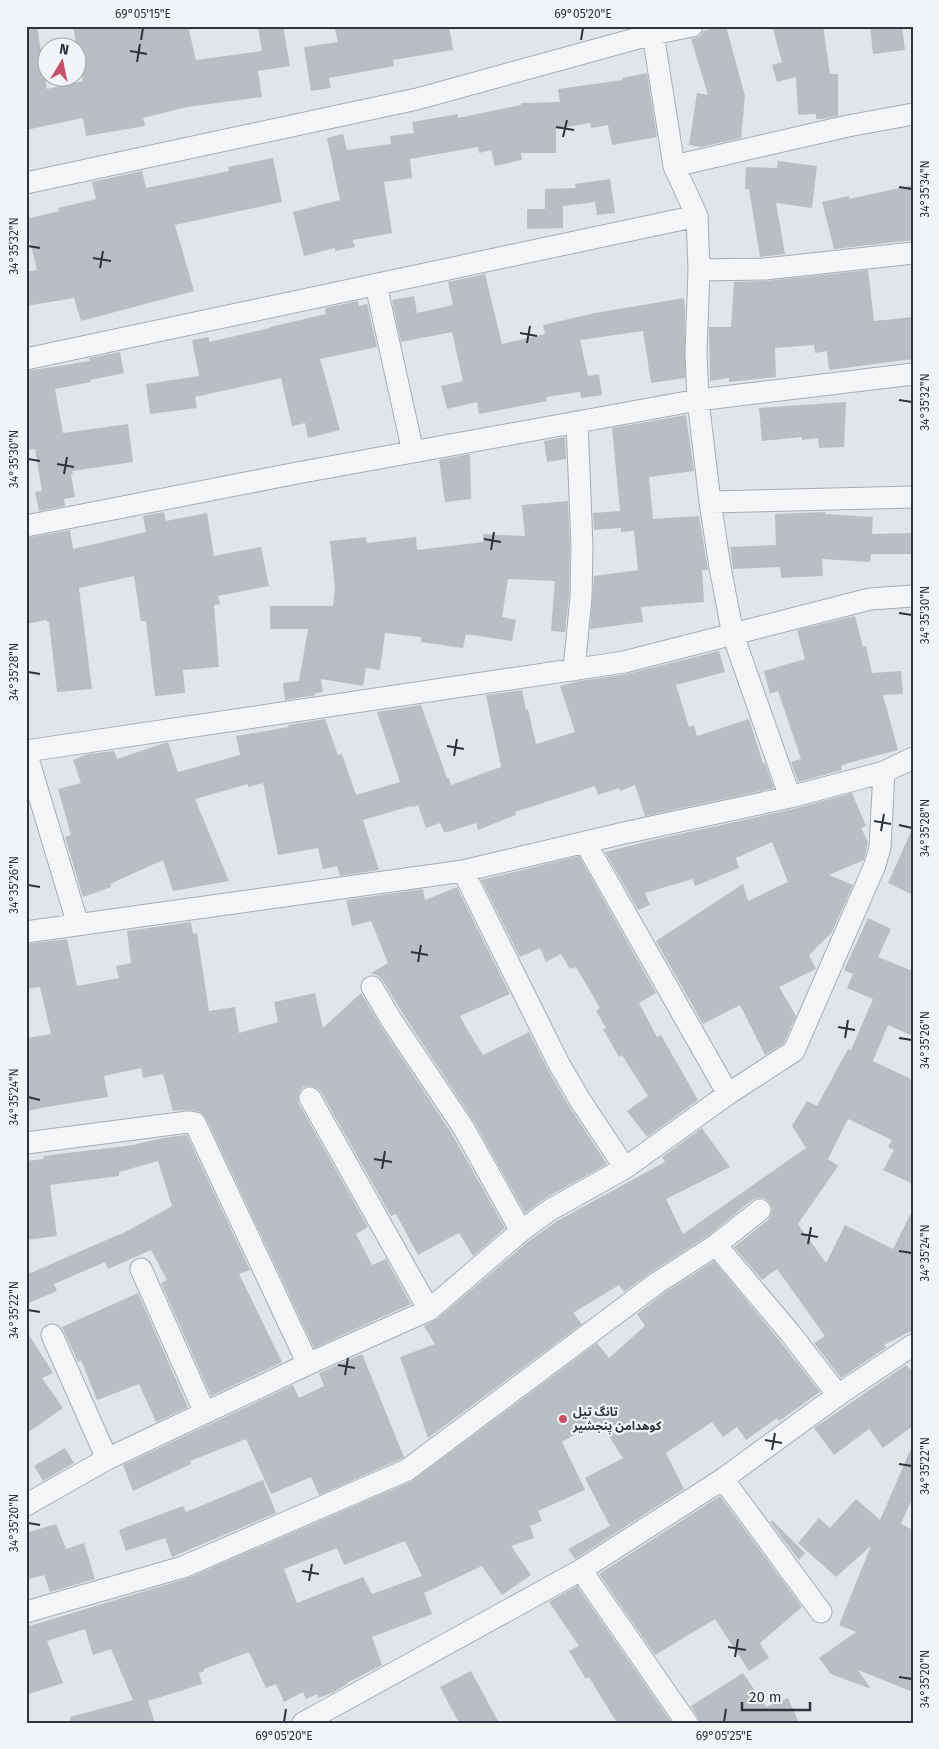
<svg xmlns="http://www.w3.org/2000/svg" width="939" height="1749" font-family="'Fira Sans','Noto Sans Arabic',sans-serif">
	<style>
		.building { fill: #b9bec5; fill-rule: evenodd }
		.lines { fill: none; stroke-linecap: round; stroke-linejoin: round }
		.street-casing { stroke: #a7acb3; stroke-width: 23 }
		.street { stroke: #f4f5f7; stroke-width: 21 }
		.ticks { fill: none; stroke: #2b343f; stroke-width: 2 }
		.poi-dot { fill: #c45069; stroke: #f1f4f6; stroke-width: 2 }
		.labels { text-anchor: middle; stroke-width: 4.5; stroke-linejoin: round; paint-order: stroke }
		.poi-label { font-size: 12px; font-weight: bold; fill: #2b343f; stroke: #f1f4f6; text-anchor: start }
		.neatline { fill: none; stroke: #2b343f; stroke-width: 2 }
		.ticks-label { font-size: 12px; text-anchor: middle; fill: #2b343f }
	</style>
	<rect width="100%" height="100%" fill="#e1e5e9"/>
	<path class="building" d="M26 26H37L47 89 83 81 73 26H188L196 60 262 51 258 26H283L290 66 258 71 262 97 187 107 143 118 145 126 86 136 83 118 26 130Z
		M334 26H449L453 50 393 60 394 66 329 78 331 88 311 91 304 47 338 42Z
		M722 26H726L745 96 741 138 701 147 689 145 697 93 708 95 691 39 700 36 703 31Z
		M772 26H823L830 74H838V116L823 119H816V114L798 115 796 77 777 82 772 65 782 62Z
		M870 26H902L905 50 873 54Z
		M647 73 657 137 612 145 608 125 591 128 590 123 556 129V153H521L522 160 495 166 491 150 479 153 478 147 410 159 412 178 384 182 392 233 353 240 355 247 335 251V248L304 256 293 212 340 200 327 138 343 134 347 150 391 144 390 136 414 133 412 122 458 114V118L521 105V103L560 102 558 89 623 80 622 78Z
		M273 158 282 202 175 225 194 291 81 321 74 298 26 306V272L37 270 26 226V219L59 211 58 208 96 199 92 182 142 171 146 188 229 171 228 167Z
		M778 161 817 166 812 208 776 203 785 254 760 257 749 189H745L746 167 777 168Z
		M610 179 615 213 597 215 595 202 563 206V228L527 229V209H545V189L576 188 575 184Z
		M913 185V240L834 249 822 202 849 196V199Z
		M868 270 874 321 913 317V359L829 370 827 351 815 353 814 345 775 348 776 377 729 382V378L710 381 709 327H731L734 282 766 281Z
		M485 274 502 344 545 334 543 325 595 313 684 298 685 309V378L651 383 643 331 580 340 588 376 599 374 602 395 581 398 580 392 546 397 547 401 479 414 477 402 447 409 441 386 463 381 452 332 401 342 392 300 414 296 417 313 453 305 448 282Z
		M358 301 359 306 367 304 377 347 320 359 340 430 308 438 305 423 292 426 281 378 195 397 197 408 150 414 146 384 199 376 192 340 209 337V342L270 328V327L326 314 325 308Z
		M120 352 124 373 90 380 91 382 55 389 63 433 128 424 133 462 72 471 73 474H71L75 497 64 499 65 506 39 511 35 492 42 491 35 449 26 450V371L90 361 89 358Z
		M846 402 844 447 819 448 818 438 802 440V437L762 441 759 408Z
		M686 415 694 471 649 477 653 519 699 516 708 570H702L704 602 641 607 643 622 590 629 594 576 638 570 634 531 621 532V528L594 530 593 513 620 511 612 428Z
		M565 437 566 459 547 462 544 441Z
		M470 454 471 499 445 502 439 460Z
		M568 501 570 546 569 596 565 632 551 631 555 581 508 579 502 617 516 620 512 641 466 634 463 648 421 642V637L385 633 380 670 366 668 363 686 321 679 323 692 315 693 316 695 285 700 283 683 299 681 308 629H270V606H333L335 588 330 541 366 537 367 543 416 537 417 550 483 542V534L525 536 522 505Z
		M164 512 166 521 207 513 214 556 261 547 269 586 218 596 220 604 214 605 219 667 183 670 185 693 155 696 146 621H141L134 576 79 588 92 689 57 692 49 622H47V620L26 624V538L70 530 73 549 146 532 143 516Z
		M825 512V514L873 517 872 534 913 533V554H871L870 562 822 559 823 576 781 578 780 567 733 569 730 547 776 545 775 514Z
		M855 616 863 647 866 646 872 673 901 671 903 694 883 695 898 750 845 764 841 766 842 770 798 782 791 762 801 759 778 691 770 694 764 671 805 659 797 630Z
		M719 651 725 672 676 685 689 727 694 725 697 736 749 719 763 763H765L774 788 645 816 635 785 620 791 619 788 598 795 595 786 515 812 516 815 478 830 476 823 448 832H444L440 823 426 828 418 805 412 807 411 806 363 820 379 870 340 876 337 866 323 869 318 848 278 855 263 783 248 787V784L195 799 229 881 173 891 163 860 110 884 111 887 83 897 65 837 71 835 58 789 81 783 73 760 88 754 114 751 117 759 168 742 178 772 240 755 236 736 289 727 288 725 325 719 338 755 342 754 356 795 400 782 377 712 421 705 447 778H449L451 785 501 767 486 695 522 690 526 710 528 709 536 744 575 732 560 686 579 681 627 674Z
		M852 793 866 826 861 828 868 842 864 860 829 875 853 885 832 932 809 955 816 969 779 987 796 1016 784 1043 765 1055 740 1005 703 1024 656 941 743 884 748 901 788 882 772 842 736 858 739 868 695 886 693 879 645 893 650 905 638 910 605 852 653 840 793 809Z
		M913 827V895L888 883Z
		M579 856 656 993 639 1003 657 1037 661 1035 698 1100 647 1137 627 1111 648 1096 622 1055 619 1057 603 1029 606 1028 596 1011 600 1008 576 967 570 969 561 954 546 962 540 948 520 957 481 880Z
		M457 887 510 994 460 1016 465 1026 483 1055 529 1032 548 1070 569 1106 607 1164 544 1199 525 1213 473 1120 403 1014 383 981 379 976 371 973 388 963 371 921 352 926 346 900 423 889 425 900Z
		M868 918 891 929 878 957 913 971V1036L888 1025 873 1061 913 1080V1184L883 1170 894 1150 888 1147 892 1140 848 1119 828 1159 838 1166 798 1224 826 1263 845 1225 893 1249 913 1209V1330L884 1345 887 1347 841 1378 814 1343 825 1336 777 1269 762 1280 734 1247 768 1220 771 1215 772 1209 770 1203 764 1198H758L752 1200 709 1235 650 1273 624 1292 619 1285 573 1313 582 1324 428 1438 400 1357 435 1344 424 1326 437 1319 529 1241 557 1221 665 1162 662 1157 702 1128 730 1167 666 1199 683 1234 806 1148 792 1126 807 1101 817 1106 848 1049 851 1050 873 999 847 988 853 974 844 970Z
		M191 922 193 934 197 933 209 1011 235 1007 239 1033 278 1022 274 1002 315 993 323 1028 361 993 382 1028 452 1134 505 1228 473 1256 459 1233 418 1255 396 1214 391 1216 321 1092 317 1088 311 1086 303 1087 300 1091 298 1097 299 1104 368 1227 356 1234 372 1265 386 1259 411 1304 314 1348 206 1118 202 1113 197 1111 187 1110 173 1111 163 1074 143 1078 141 1068 104 1076 108 1097 41 1108 26 1112V1038L51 1034 40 987 26 989V944L67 939 77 986 119 978 116 966 131 963 127 931Z
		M187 1135 250 1270 239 1274 282 1362 211 1396 161 1283 167 1280 151 1250 108 1269 105 1262 54 1284 57 1291 26 1304V1275L120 1234V1235L172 1206 158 1161 119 1172V1176L50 1185 57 1236 26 1240V1161L44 1159 43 1156 133 1145 162 1138Z
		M714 1261 780 1341 820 1392 779 1421 777 1418 746 1440 737 1427 723 1437 712 1422 666 1453 684 1489 575 1559 568 1549 610 1526 585 1478 623 1458 599 1421 562 1442 585 1490 538 1511 542 1521 530 1526 534 1538 511 1546 531 1575 502 1595 482 1566 424 1593 432 1614 372 1637 382 1665 347 1683V1684L332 1693 318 1698 317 1694 306 1699 303 1692 284 1702 276 1684 266 1688 249 1652 204 1669V1671L199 1673 202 1684 148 1701 155 1723H71L70 1717 133 1700 111 1649 93 1655 85 1629 47 1641 63 1683 26 1695V1627L188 1578 412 1481 597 1343 609 1358 645 1326 637 1314 664 1293ZM405 1541 422 1576 372 1594 363 1577 297 1603 284 1569 337 1548 344 1565Z
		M138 1293 188 1407 156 1422 139 1384 97 1400 81 1360 78 1362 62 1327Z
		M26 1330 53 1373 42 1378 63 1408 26 1434Z
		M362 1354 404 1457 401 1459 319 1495 311 1477 271 1494 246 1439 190 1461 191 1464 133 1491 123 1465 293 1385 299 1398 324 1386 319 1373Z
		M906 1365 913 1372V1426L883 1448 869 1429 834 1455 814 1428Z
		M913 1444V1496L901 1524 913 1530V1692L858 1670 871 1689 831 1674 819 1658 856 1632 839 1625 871 1546 836 1577 798 1543 819 1518 830 1528 856 1499 880 1520Z
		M65 1448 74 1463 43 1481 34 1466Z
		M263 1480 276 1513 172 1557 165 1538 126 1551 119 1530 183 1506 186 1512Z
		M720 1496 802 1607 760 1643 769 1658 749 1671 715 1619 655 1655 599 1574Z
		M772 1520 805 1553 799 1560 770 1522Z
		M56 1524 66 1549 84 1543 95 1579 50 1592 44 1575 26 1580V1533Z
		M577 1586 672 1723H617L589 1677 586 1679 569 1651 579 1646 549 1602Z
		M471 1671 499 1723H459L440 1687Z
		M743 1673 766 1707 788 1698 799 1723H699L697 1716 691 1706Z"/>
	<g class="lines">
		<g class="street-casing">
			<path id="street" d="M653 34 674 166 697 216 699 270 696 353 698 400 710 502 720 567 733 635 790 797
				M674 166 848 126 913 114
				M26 183 417 99 653 34 692 26
				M699 270 765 269 913 253
				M376 285 413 452
				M26 359 697 216
				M710 502 913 497
				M26 526 297 473 698 400 913 374
				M574 670 581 597 582 546 577 422
				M26 751 624 662 870 599 913 596
				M26 752 78 925
				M585 842 728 1094
				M463 871 559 1064 580 1100 625 1168
				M26 932 463 871 624 833 790 797 884 772 913 758
				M372 987 392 1021 463 1127 521 1231
				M310 1098 429 1310
				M26 1143 188 1122 195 1123 308 1364
				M716 1245 790 1333 838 1395
				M141 1269 205 1413
				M52 1335 107 1459
				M723 1479 821 1612
				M26 1505 107 1459 308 1364 429 1310 521 1231 550 1210 625 1168 728 1094 794 1051 875 865 880 847 884 772
				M581 1570 687 1723
				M26 1612 183 1567 407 1470 657 1283 716 1245 760 1210
				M303 1723 581 1570 723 1479 838 1395 913 1345"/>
		</g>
		<use href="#street" class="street"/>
	</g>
	<path class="ticks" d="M141 40 143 28M581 40 583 28M130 51 147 54M137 62 140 44M556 127 574 130M563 137 567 120M899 187 912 189M28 246 40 248M93 258 111 261M100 268 103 251M520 333 537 336M527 343 530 326M899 400 912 402M28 459 40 461M57 464 74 467M64 474 67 457M484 539 501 542M491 550 494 532M899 613 912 615M28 672 40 674M447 746 464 749M454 756 457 739M874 821 891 824M899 825 912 828M881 831 884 814M28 885 40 887M411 952 428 955M418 962 421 945M838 1027 855 1030M845 1038 848 1020M899 1038 912 1040M28 1097 40 1100M374 1159 392 1162M382 1169 385 1151M801 1234 818 1237M808 1244 811 1227M899 1251 912 1253M28 1310 40 1312M338 1365 355 1368M345 1375 348 1358M765 1440 782 1443M772 1450 775 1433M899 1464 912 1466M28 1523 40 1525M302 1571 319 1574M309 1581 312 1564M728 1647 746 1650M735 1657 738 1639M899 1677 912 1679M284 1722 286 1709M724 1722 726 1709"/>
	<circle class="poi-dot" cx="563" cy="1419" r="5"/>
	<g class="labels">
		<g class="poi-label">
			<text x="573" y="1416">تانگ تیل<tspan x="573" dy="14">کوهدامن پنجشیر</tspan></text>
		</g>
	</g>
	<rect width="939" height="1749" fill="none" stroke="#f1f4f6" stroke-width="55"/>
	<g transform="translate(62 62) rotate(10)"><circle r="24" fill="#f1f4f6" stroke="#a2a7ad"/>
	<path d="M0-4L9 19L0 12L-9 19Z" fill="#c45069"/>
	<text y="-8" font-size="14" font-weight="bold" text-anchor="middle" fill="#2b343f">N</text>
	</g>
	<path d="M742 1702v8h68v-8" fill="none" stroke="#2b343f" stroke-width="2.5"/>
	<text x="749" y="1702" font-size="15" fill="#2b343f" stroke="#f1f4f6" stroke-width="4" paint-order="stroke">20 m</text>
	<rect x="28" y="28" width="884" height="1694" class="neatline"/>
	<g class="ticks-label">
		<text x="143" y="18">69°05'15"E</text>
		<text x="583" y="18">69°05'20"E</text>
		<text transform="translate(925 189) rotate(-90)" y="4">34°35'34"N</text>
		<text transform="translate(14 246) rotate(-90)" y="4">34°35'32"N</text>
		<text transform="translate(925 402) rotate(-90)" y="4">34°35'32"N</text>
		<text transform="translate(14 459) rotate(-90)" y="4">34°35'30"N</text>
		<text transform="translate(925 615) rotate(-90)" y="4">34°35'30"N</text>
		<text transform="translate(14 672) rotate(-90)" y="4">34°35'28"N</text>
		<text transform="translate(925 828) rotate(-90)" y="4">34°35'28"N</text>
		<text transform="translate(14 885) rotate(-90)" y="4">34°35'26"N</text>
		<text transform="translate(925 1040) rotate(-90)" y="4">34°35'26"N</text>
		<text transform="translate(14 1097) rotate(-90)" y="4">34°35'24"N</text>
		<text transform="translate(925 1253) rotate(-90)" y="4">34°35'24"N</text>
		<text transform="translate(14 1310) rotate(-90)" y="4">34°35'22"N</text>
		<text transform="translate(925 1466) rotate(-90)" y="4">34°35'22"N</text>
		<text transform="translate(14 1523) rotate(-90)" y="4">34°35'20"N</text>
		<text transform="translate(925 1679) rotate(-90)" y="4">34°35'20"N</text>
		<text x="284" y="1740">69°05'20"E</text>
		<text x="724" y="1740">69°05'25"E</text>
	</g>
</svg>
